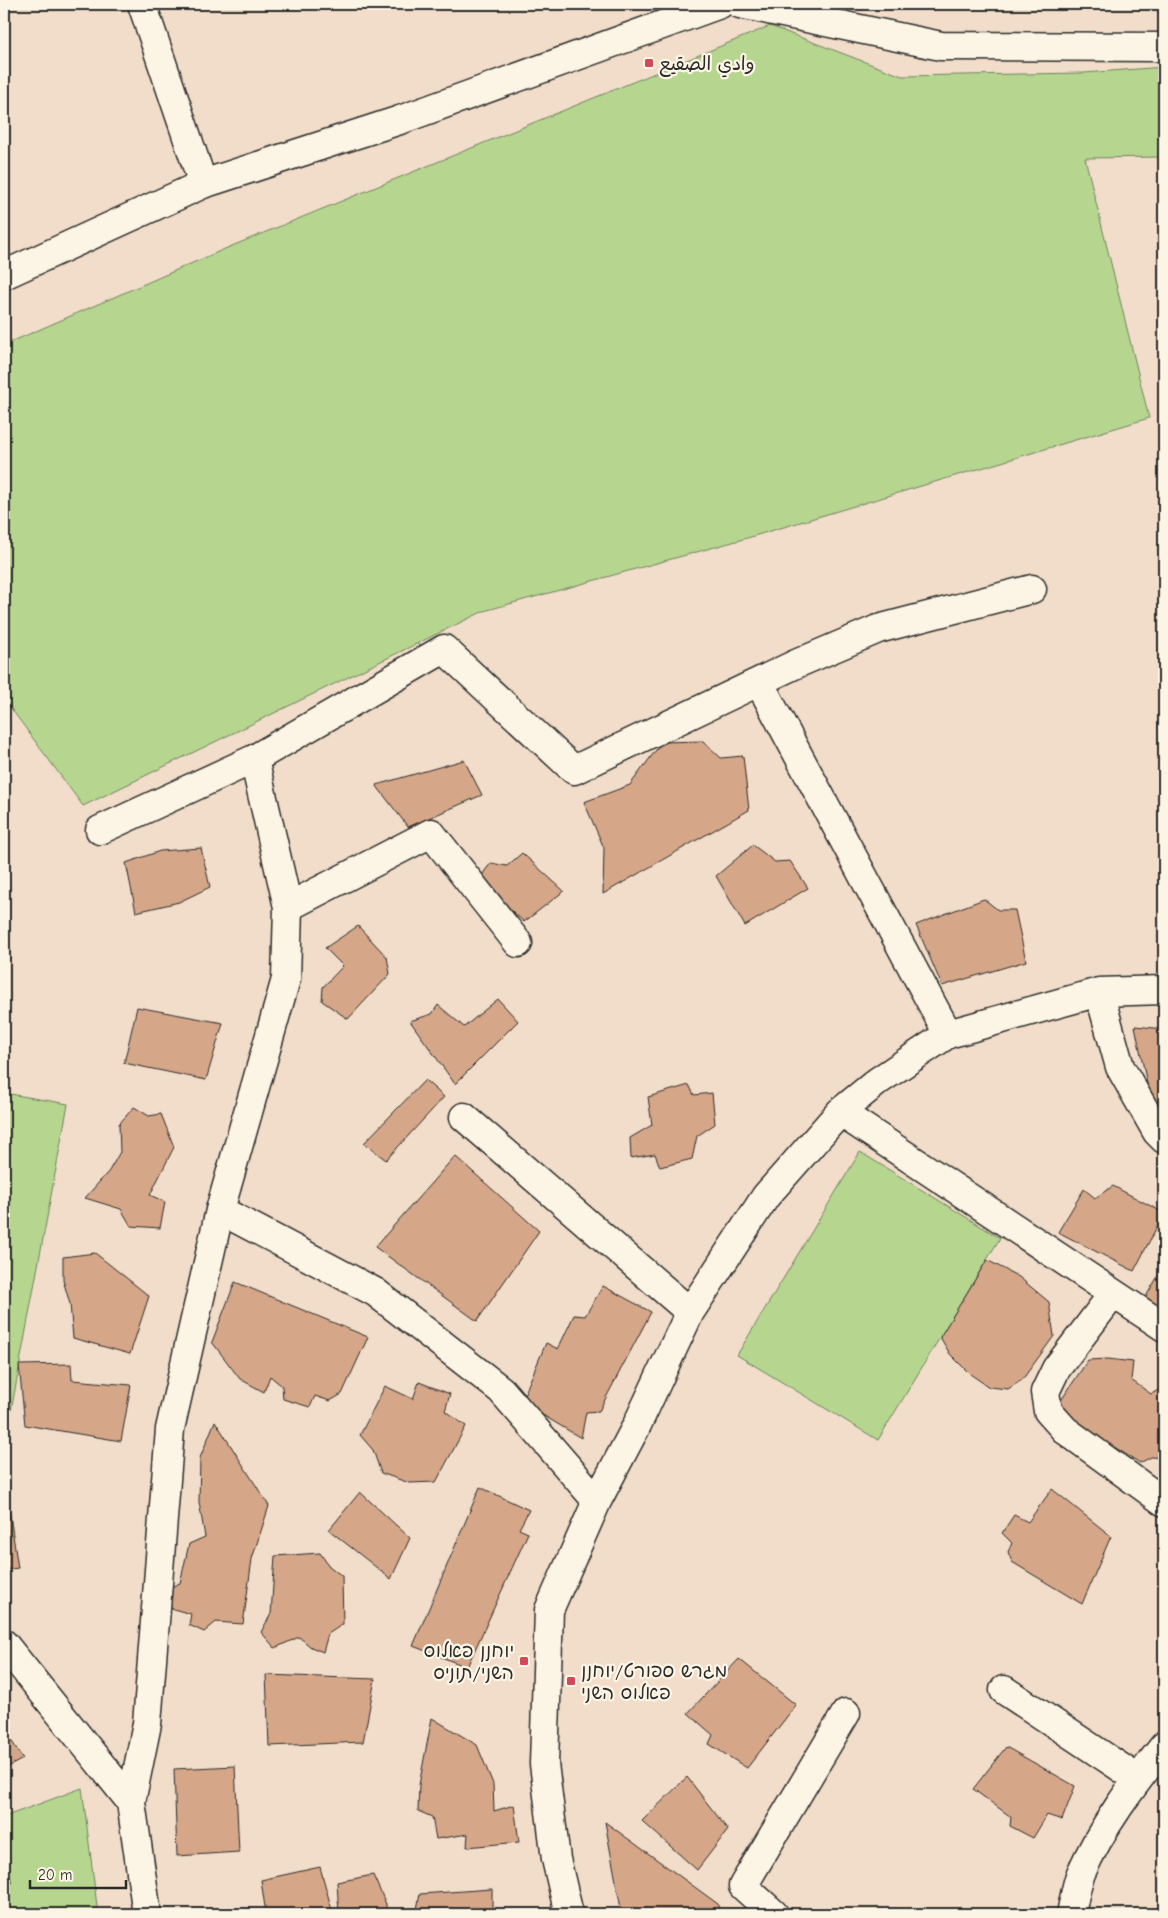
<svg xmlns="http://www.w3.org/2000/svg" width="1168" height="1918" font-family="'Comic Neue','Playpen Sans Arabic','Playpen Sans Hebrew',sans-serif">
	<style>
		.green { fill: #b6d690; stroke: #70805e }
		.building { fill: #d6a688; stroke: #2b2b2b }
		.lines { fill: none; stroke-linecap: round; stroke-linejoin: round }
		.minor-casing { stroke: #2b2b2b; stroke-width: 31 }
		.minor { stroke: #fcf5e5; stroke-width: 28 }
		.poi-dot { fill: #d1495b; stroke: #fcf5e5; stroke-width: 2 }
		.labels { text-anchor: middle; stroke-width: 4.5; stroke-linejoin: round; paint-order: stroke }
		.poi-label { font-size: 19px; fill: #2b2b2b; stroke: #fcf5e5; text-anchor: start }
	</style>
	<rect width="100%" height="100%" fill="#f1ddc9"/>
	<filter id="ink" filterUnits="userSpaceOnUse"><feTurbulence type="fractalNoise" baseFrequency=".02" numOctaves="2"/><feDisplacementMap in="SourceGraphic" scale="10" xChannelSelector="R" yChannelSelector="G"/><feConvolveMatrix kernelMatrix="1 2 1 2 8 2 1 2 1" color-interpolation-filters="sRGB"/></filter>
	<g filter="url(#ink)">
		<path class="green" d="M770 26 902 76 1084 73 1164 67V157L1085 158 1149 418 747 538 484 611 83 806 4 699V345L227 248Z
			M4 1093 68 1104 11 1411 4 1413Z
			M860 1152 1000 1238 878 1440 737 1355Z
			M82 1788 98 1914H4V1817Z"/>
		<path class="building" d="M703 741 721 758 743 756 749 810 603 894 604 848 584 802 630 785 662 742Z
			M464 760 482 795 408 827 376 785Z
			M753 845 775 862 790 861 808 888 745 926 716 876Z
			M201 848 210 887 179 902 136 912 126 863 160 851Z
			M522 853 564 891 524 922 478 880 491 863 507 866Z
			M984 899 998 910H1015L1026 961 942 986 916 925Z
			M358 926 387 957 390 974 348 1019 322 1001 323 987 343 966 325 948Z
			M498 999 518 1021 455 1084 410 1021 432 1014 438 1005 464 1027Z
			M137 1007 223 1023 206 1080 124 1063Z
			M1135 1026 1164 1029V1134L1157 1132Z
			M425 1080 444 1097 386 1160 364 1143Z
			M689 1085 694 1095 712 1093 715 1124 697 1136 692 1159 660 1167 655 1154 631 1158 630 1138 652 1125 648 1097Z
			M134 1107 149 1116 161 1114 174 1147 150 1195 165 1202 160 1228 131 1226 121 1209 85 1198 109 1171 120 1152 119 1124Z
			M455 1156 539 1231 477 1321 375 1247Z
			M1113 1186 1164 1213 1134 1271 1058 1232 1084 1189 1095 1198Z
			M95 1253 149 1296 130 1354 73 1338 70 1304 63 1280V1257Z
			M987 1260 1019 1277 1049 1302 1054 1336 1022 1380 1008 1389 989 1387 970 1374 950 1354 940 1337Z
			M1164 1266V1323L1138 1310Z
			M235 1282 368 1337 342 1394 330 1401 315 1396 310 1407 283 1399 282 1386 270 1376 264 1392 240 1379 212 1342Z
			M603 1286 651 1312 599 1411 586 1412 581 1438 521 1402 546 1343 558 1349 574 1315 585 1316Z
			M1108 1359 1133 1362 1131 1380 1151 1394 1164 1387V1458L1151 1457 1140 1463 1077 1424 1060 1402 1088 1360Z
			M71 1364 72 1380 131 1385 121 1441 25 1425 19 1365Z
			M419 1382 450 1394 445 1411 466 1426 436 1482 409 1483 381 1473 373 1450 360 1435 385 1386 413 1399Z
			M215 1421 269 1506 252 1559 243 1624 216 1622 204 1632 189 1625 191 1614 156 1604 157 1593 180 1583 189 1544 205 1537 199 1502 200 1458Z
			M4 1476 18 1568 4 1570Z
			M480 1487 529 1510 519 1529 528 1533 467 1667 413 1646Z
			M1052 1489 1111 1536 1082 1604 1012 1562 1008 1552 1012 1543 1002 1533 1014 1515 1028 1522Z
			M360 1492 410 1538 391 1579 329 1530Z
			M320 1553 329 1566 342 1576 343 1624 328 1634 323 1652 311 1647 299 1637 275 1648 261 1632 271 1614 275 1556Z
			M739 1659 796 1705 747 1768 709 1744 713 1735 688 1713Z
			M266 1675 375 1679 363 1742 269 1746Z
			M432 1718 477 1745 493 1784 494 1811 514 1805 519 1842 467 1847 468 1834 436 1839 432 1817 418 1811 419 1785Z
			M4 1729 23 1759 4 1769Z
			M1006 1747 1075 1786 1062 1820 1047 1815 1033 1838 1010 1826 1011 1817 973 1789Z
			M235 1766 239 1852 177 1856 174 1769Z
			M687 1777 728 1830 697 1870 642 1821Z
			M605 1822 718 1904 719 1914H622Z
			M4 1867 13 1882 4 1888Z
			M320 1867 333 1914H266L261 1880Z
			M373 1875 386 1904V1914H339L337 1882Z
			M492 1889V1914H416L420 1894Z"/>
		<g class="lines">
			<g class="minor-casing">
				<path id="minor" d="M142 4 203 184
					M740 4 941 46 1164 47
					M4 275 203 184 400 120 720 4
					M759 682 948 1034
					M254 759 444 649 574 770 796 664 878 629 1032 589
					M100 830 254 759 288 907 286 979 220 1210
					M288 907 431 833 518 943
					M1099 992 1120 1067 1157 1132 1164 1139
					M840 1112 1164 1327
					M464 1117 690 1312
					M1113 1294 1056 1369 1045 1392 1048 1411 1065 1430 1164 1502
					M4 1644 131 1802
					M1004 1690 1138 1779
					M147 1914 131 1802 147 1724 170 1429 220 1210 375 1292 501 1390 597 1501
					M569 1914 556 1859 544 1764 549 1610 597 1501 636 1427 690 1312 766 1196 840 1112 878 1081 948 1034 1099 992 1164 990
					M774 1914 743 1886 846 1713
					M1071 1914C1074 1901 1076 1885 1081 1873 1102 1826 1133 1785 1164 1746"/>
			</g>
			<use href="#minor" class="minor"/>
		</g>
	</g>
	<g class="poi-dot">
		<rect x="644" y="58" width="10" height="10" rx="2.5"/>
		<rect x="519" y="1656" width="10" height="10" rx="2.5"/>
		<rect x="566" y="1676" width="10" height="10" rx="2.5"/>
	</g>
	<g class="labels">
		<g class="poi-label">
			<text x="659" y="70">وادي الصقيع</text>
			<text x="514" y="1657" text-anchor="end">יוחנן פאלוס<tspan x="514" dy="22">השני/תוניס</tspan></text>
			<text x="581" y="1677">מגרש ספורט/יוחנן<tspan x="581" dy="22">פאלוס השני</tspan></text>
		</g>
	</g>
	<rect width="1168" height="1918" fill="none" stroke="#fcf5e5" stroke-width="20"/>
	<rect x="10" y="10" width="1148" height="1898" fill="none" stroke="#2b2b2b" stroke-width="2" filter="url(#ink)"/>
	<path d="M30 1880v8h96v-8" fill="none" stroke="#2b2b2b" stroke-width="2.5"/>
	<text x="38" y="1880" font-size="15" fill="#2b2b2b" stroke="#fcf5e5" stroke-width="4" paint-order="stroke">20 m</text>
</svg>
